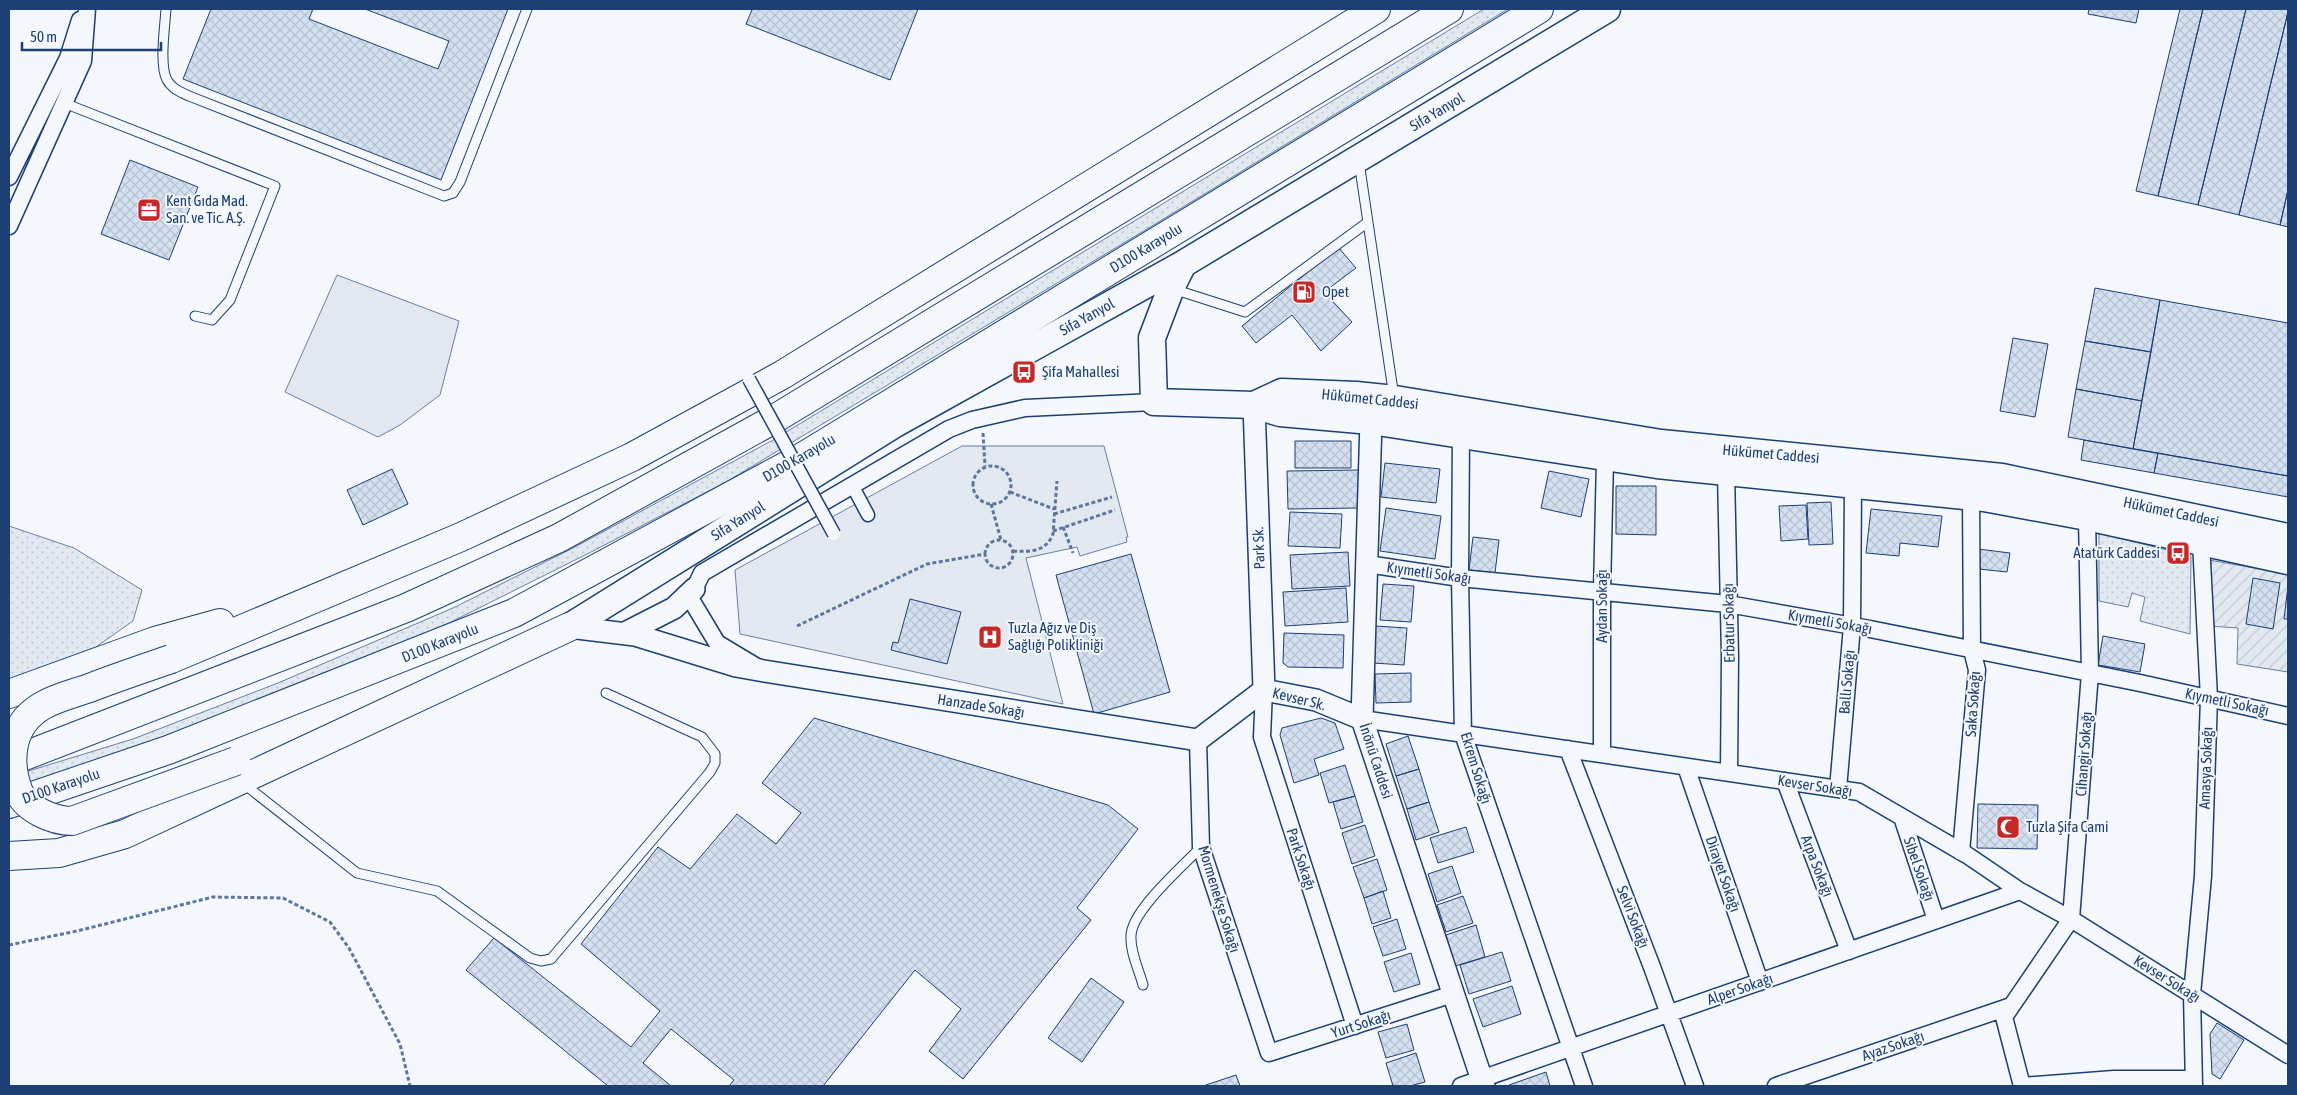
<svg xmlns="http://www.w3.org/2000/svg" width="2297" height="1095" font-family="'Asap Condensed',sans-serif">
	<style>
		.grass { fill: url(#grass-dots); stroke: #687fa3 }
		.park { fill: #e3e9f0; stroke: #687fa3 }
		.garden { fill: url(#garden-furrows); stroke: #687fa3 }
		.parking { fill: #e3e8f0; stroke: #687fa3 }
		.building { fill: url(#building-cross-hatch); stroke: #1d3f73 }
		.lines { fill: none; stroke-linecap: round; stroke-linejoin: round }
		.service-casing { stroke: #1d3f73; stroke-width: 11 }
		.pedestrian-casing { stroke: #1d3f73; stroke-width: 15 }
		.minor-casing { stroke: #1d3f73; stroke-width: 19 }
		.tertiary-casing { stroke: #1d3f73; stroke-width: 24 }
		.primary-casing { stroke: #1d3f73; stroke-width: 29 }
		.trunk-casing { stroke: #1d3f73; stroke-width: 30 }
		.path { stroke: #5e769c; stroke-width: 3; stroke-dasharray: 4 2.5; stroke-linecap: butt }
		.service { stroke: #f4f7fb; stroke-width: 9 }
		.pedestrian { stroke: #f4f7fb; stroke-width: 12 }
		.minor { stroke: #f4f7fb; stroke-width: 16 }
		.tertiary { stroke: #f4f7fb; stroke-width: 21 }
		.primary { stroke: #f4f7fb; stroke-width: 26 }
		.trunk { stroke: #f4f7fb; stroke-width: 28 }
		.pedestrian-bridge-casing { stroke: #1d3f73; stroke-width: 15; stroke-linecap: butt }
		.trunk-bridge-casing { stroke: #1d3f73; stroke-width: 30; stroke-linecap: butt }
		.pedestrian-bridge { stroke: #f4f7fb; stroke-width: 12 }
		.trunk-bridge { stroke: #f4f7fb; stroke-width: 28 }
		.labels { text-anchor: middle; stroke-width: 4; stroke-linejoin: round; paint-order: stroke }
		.street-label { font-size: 15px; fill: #1d3f73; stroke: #f4f7fb }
		.poi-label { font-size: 15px; fill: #1d3f73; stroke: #f4f7fb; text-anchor: start }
	</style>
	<defs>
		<pattern id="grass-dots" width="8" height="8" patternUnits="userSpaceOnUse" patternTransform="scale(1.25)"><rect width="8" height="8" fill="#e3e9f0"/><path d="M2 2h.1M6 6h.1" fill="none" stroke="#c2c9d1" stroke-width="1.8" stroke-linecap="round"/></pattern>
		<pattern id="garden-furrows" width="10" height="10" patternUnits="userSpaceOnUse" patternTransform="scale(1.25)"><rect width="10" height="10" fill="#e3e9f0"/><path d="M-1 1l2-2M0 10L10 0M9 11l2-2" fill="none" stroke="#c2c9d1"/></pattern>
		<pattern id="building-cross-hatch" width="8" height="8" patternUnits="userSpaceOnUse" patternTransform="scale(1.25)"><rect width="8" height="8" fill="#d5e0f0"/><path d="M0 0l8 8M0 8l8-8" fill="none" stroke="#b6c1d1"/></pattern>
	</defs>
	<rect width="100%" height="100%" fill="#f4f7fb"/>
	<path class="grass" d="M1484 9H1508L1137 235 726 482 591 552 449 623 222 722 9 790V777L133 739 278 683 453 608 573 548 773 440Z
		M9 526 74 548 142 590 133 621 96 647 9 679Z
		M2099 533 2191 556 2190 634 2140 621 2145 597 2132 593 2128 607 2099 601Z"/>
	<path class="park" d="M962 446H1104L1128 537H1126L1127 542 1080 556 1077 547 1026 558 1063 704 740 634 735 570Z"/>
	<path class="garden" d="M2209 560 2288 574V672L2237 664 2238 628 2209 626Z"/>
	<path class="parking" d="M337 275 459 321 440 395 400 425 378 437 285 392Z"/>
	<path class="building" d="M211 9H313L309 19 438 69 449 41 365 9H508L441 180 183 79Z
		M748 9H918L890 80 746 24 752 10Z
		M2089 9H2139L2136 23 2088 14Z
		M2180 9H2203L2158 196 2136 191Z
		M2203 9H2246L2198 205 2158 196Z
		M2246 9H2288V12L2239 215 2198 205Z
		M2288 12V190L2280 225 2239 215Z
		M130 160 198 187 169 260 101 234Z
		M2288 190V227L2280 225Z
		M1338 247 1356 268 1324 292 1352 322 1321 351 1292 315 1256 343 1242 326Z
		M2095 288 2160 300 2151 352 2085 341Z
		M2160 300 2288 323V476L2133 449Z
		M2013 338 2048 344 2035 417 2000 411Z
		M2085 341 2151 352 2142 401 2076 389Z
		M2076 389 2142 401 2133 449 2068 437Z
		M2084 440 2158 453 2154 473 2081 460Z
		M1295 441H1351V468H1295Z
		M2158 453 2288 476V497L2154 473Z
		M1385 463 1440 469 1436 503 1381 497Z
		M392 469 408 504 363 525 347 490Z
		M1359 470V508L1288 509 1287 471Z
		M1549 471 1589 479 1581 517 1541 508Z
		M1616 486H1656V535L1616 534Z
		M1831 502 1833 544 1809 545 1807 503Z
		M1806 505 1808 539 1781 541 1779 506Z
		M1386 508 1441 516 1435 559 1380 551Z
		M1871 509 1942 516 1938 547 1900 543 1899 556 1866 553Z
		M1290 512 1342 514 1340 548 1288 546Z
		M1473 537 1499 540 1495 573 1469 570Z
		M1978 549 2010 553 2007 572 1979 569Z
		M1348 552 1350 586 1292 589 1290 555Z
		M1131 554 1170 692 1094 714 1056 575Z
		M2253 578 2280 583 2273 629 2246 624Z
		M1383 584 1414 586 1411 622 1380 620Z
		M2288 586V619H2284Z
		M1346 588 1348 622 1285 626 1283 592Z
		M910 599 961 612 947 664 891 650 893 642 898 643Z
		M1375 626 1407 628 1404 665 1373 663Z
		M1284 633 1344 635 1343 668 1288 667 1283 663Z
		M2103 636 2145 644 2140 672 2098 665Z
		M1411 673V702L1376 703 1375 674Z
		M814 718 1108 805 1138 829 1077 908 1091 920 963 1079 929 1051 961 1009 915 970 823 1086H729L734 1080 671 1029 643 1063 671 1086H608L466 970 494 938 631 1047 660 1011 581 944 658 847 690 869 737 814 776 844 801 813 762 783Z
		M1321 718 1335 723 1344 749 1314 759 1319 775 1294 783 1280 735 1282 728Z
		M1408 736 1419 769 1396 776 1386 744Z
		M1345 765 1355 796 1329 803 1320 773Z
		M1419 769 1429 802 1407 809 1396 776Z
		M1355 796 1363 822 1341 829 1333 802Z
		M1429 802 1439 832 1416 840 1407 809Z
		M1978 804 2038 805 2037 849 1977 848Z
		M1365 825 1375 856 1352 864 1342 833Z
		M1466 827 1474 852 1438 863 1430 838Z
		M1377 859 1387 890 1364 898 1353 867Z
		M1452 866 1461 893 1437 902 1428 874Z
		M1383 891 1391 918 1372 924 1364 898Z
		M1463 896 1473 923 1446 932 1437 905Z
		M1397 919 1406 949 1383 956 1373 927Z
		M1476 925 1485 957 1455 966 1446 935Z
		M1502 952 1511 981 1469 994 1460 965Z
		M1411 953 1420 984 1394 992 1384 962Z
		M1091 978 1124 1002 1082 1062 1048 1038Z
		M1512 986 1521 1014 1483 1027 1473 999Z
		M2217 1023 2244 1040 2220 1079 2212 1074 2210 1034Z
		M1407 1024 1414 1050 1386 1058 1378 1032Z
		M1416 1053 1425 1082 1410 1086H1393L1386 1063Z
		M1546 1072 1550 1086H1509V1085Z
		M1236 1075 1240 1086H1203Z"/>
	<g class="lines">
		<g class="service-casing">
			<path id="service" d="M166 9C165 26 159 65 167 80 172 89 181 92 189 96L444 196 453 193 460 182 527 9
				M64 103 275 186 230 300 212 320 195 316
				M1359 162 1394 397
				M1173 289 1245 312 1368 222
				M244 784 357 873 437 891 530 958 541 961 551 959 710 772 715 763V754L702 737 606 693
				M1143 985C1139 970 1130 952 1131 936 1131 911 1183 866 1201 847"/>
		</g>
		<g class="pedestrian-casing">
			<path id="pedestrian" d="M852 485 868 515"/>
		</g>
		<g class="minor-casing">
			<path id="minor" d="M9 177 68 58 80 20
				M9 226 83 61 87 9
				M1461 434 1460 578 1463 734 1584 1086
				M1726 473 1730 656 1729 773
				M1367 564 1460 578 1728 604 1870 629 2140 683 2288 716
				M757 667 717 643 690 598 702 573 949 429 972 420 1025 408 1154 402
				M1264 690 1262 737 1355 1026
				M1362 719 1859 792 1967 855 2020 891 2071 919 2288 1055
				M1198 740 1201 847 1269 1053 1453 994
				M1568 749 1652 967 1695 1086
				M1602 754V592L1605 458
				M1686 767 1760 982
				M1785 781 1849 951
				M1838 789 1852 626 1853 485
				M1902 817 1936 920
				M1961 852 1977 670 1972 650 1971 496
				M1461 1086 2020 891
				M1776 1086 2011 1006
				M2022 1086 2004 1017 2071 919 2090 673 2087 517
				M2022 1086 2114 1079H2193
				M2194 1086 2192 994 2203 876 2209 698 2201 542"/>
		</g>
		<g class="tertiary-casing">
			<path id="tertiary" d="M1254 405 1264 690
				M1371 421 1362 719 1484 1086
				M569 627 635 635 736 666 764 671 1198 740 1264 690
				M625 633 674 608 694 589
				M1264 690 1316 700 1362 719"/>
		</g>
		<g class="primary-casing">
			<path id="primary" d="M1183 264 1171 288 1152 338 1154 402 1254 405 1280 413 1371 421 1657 465 1984 498 2087 517 2288 561
				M1254 405 1282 392 1356 395 1395 399 1661 443 2002 477 2288 537
				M569 627 895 424 1183 264 1607 9"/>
		</g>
		<g class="trunk-casing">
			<path id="trunk" d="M171 659 461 537 632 457 782 375 1376 9
				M9 694 155 641 220 623
				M9 762 406 608 559 538 776 418 1449 9
				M9 804 168 750 514 613 799 459 1539 9
				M9 856 59 853 125 834 569 627"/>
		</g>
		<path class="path" d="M983 433 985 466
			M973 485a19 19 0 1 1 38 0a19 19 0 1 1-38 0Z
			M1010 492 1054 509
			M991 504 1001 540
			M1054 514 1112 497
			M1063 527 1073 553
			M1053 531 1115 510
			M985 554a14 14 0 1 1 28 0a14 14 0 1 1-28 0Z
			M1013 551C1030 552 1046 552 1053 534L1057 481
			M797 626 927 564 985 554
			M9 945 77 931 213 897 283 898 330 922 349 948 400 1044 410 1086"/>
		<use href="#service" class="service"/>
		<use href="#pedestrian" class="pedestrian"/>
		<use href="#minor" class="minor"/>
		<use href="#tertiary" class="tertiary"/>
		<use href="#primary" class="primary"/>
		<use href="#trunk" class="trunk"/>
		<g class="pedestrian-bridge-casing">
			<path id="pedestrian-bridge" d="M749 379 834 534"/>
		</g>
		<g class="trunk-bridge-casing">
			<path id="trunk-bridge" d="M171 659C145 668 118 677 92 687 76 693 57 697 42 706 11 724 7 759 18 790 25 809 53 821 72 821L236 761"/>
		</g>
		<use href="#pedestrian-bridge" class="pedestrian-bridge"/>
		<use href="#trunk-bridge" class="trunk-bridge"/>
	</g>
	<defs>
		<g id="office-square" transform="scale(1.25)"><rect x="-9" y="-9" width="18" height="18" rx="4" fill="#c62828" stroke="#f4f7fb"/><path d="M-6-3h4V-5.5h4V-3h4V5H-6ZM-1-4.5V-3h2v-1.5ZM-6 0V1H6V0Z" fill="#fff"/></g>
		<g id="fuel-square" transform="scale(1.25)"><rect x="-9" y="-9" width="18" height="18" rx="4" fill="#c62828" stroke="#f4f7fb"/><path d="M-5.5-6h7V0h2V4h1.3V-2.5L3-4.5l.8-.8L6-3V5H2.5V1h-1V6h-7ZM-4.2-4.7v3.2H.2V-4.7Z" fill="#fff"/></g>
		<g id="bus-square" transform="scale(1.25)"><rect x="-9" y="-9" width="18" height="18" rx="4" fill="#c62828" stroke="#f4f7fb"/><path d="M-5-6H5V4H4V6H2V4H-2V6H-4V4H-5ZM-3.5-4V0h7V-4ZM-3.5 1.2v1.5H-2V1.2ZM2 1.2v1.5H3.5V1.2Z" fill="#fff"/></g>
		<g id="hospital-square" transform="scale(1.25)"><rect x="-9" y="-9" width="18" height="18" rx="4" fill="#c62828" stroke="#f4f7fb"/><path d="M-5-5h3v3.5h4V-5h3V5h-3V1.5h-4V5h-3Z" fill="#fff"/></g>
		<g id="mosque-square" transform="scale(1.25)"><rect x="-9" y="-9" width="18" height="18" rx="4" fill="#c62828" stroke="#f4f7fb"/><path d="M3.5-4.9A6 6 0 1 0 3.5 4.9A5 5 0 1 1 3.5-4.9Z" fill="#fff"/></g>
	</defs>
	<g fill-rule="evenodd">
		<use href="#office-square" x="149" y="210"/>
		<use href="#fuel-square" x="1304" y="292"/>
		<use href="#bus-square" x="1024" y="372"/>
		<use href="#bus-square" x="2178" y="553"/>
		<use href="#hospital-square" x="990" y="637"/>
		<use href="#mosque-square" x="2008" y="827"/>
	</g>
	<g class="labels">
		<g class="street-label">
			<text transform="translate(1437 112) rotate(-31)" y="5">Sifa Yanyol</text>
			<text transform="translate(1146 248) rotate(-31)" y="5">D100 Karayolu</text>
			<text transform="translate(1087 317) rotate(-29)" y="5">Sifa Yanyol</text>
			<text transform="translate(1370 399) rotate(6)" y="5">Hükümet Caddesi</text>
			<text transform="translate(1771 454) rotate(5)" y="5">Hükümet Caddesi</text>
			<text transform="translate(799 458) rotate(-30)" y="5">D100 Karayolu</text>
			<text transform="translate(2171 512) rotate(12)" y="5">Hükümet Caddesi</text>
			<text transform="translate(738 521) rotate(-32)" y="5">Sifa Yanyol</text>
			<text transform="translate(1259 548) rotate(-92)" y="5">Park Sk.</text>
			<text transform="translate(1429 573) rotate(8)" y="5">Kıymetli Sokağı</text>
			<text transform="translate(1602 606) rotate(-90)" y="5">Aydan Sokağı</text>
			<text transform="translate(1830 622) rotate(10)" y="5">Kıymetli Sokağı</text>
			<text transform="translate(1729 623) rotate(-91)" y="5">Erbatur Sokağı</text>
			<text transform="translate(440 643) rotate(-22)" y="5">D100 Karayolu</text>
			<text transform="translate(1847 682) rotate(-85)" y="5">Ballı Sokağı</text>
			<text transform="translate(1299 699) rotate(14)" y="5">Kevser Sk.</text>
			<text transform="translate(2227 702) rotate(12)" y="5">Kıymetli Sokağı</text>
			<text transform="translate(1973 704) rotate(-86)" y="5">Saka Sokağı</text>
			<text transform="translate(981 706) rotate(9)" y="5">Hanzade Sokağı</text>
			<text transform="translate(2084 754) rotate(-86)" y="5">Cihangir Sokağı</text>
			<text transform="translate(1376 761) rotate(72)" y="5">İnönü Caddesi</text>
			<text transform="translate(1476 768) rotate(73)" y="5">Ekrem Sokağı</text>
			<text transform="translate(2206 768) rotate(-88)" y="5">Amasya Sokağı</text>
			<text transform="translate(61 786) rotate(-19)" y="5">D100 Karayolu</text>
			<text transform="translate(1815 786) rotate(9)" y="5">Kevser Sokağı</text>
			<text transform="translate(1301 859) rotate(72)" y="5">Park Sokağı</text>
			<text transform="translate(1817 866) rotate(69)" y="5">Arpa Sokağı</text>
			<text transform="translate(1919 869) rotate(71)" y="5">Sibel Sokağı</text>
			<text transform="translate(1723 874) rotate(71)" y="5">Dirayet Sokağı</text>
			<text transform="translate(1219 899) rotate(73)" y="5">Mormenekşe Sokağı</text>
			<text transform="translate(1633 917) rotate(69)" y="5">Selvi Sokağı</text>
			<text transform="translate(2167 979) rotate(32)" y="5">Kevser Sokağı</text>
			<text transform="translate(1740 989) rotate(-19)" y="5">Alper Sokağı</text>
			<text transform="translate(1361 1024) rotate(-18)" y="5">Yurt Sokağı</text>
			<text transform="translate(1893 1046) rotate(-19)" y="5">Ayaz Sokağı</text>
		</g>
		<g class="poi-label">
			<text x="166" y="206">Kent Gıda Mad.<tspan x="166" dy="17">San. ve Tic. A.Ş.</tspan></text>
			<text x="1322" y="297">Opet</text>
			<text x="1042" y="377">Şifa Mahallesi</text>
			<text x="2160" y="558" text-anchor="end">Atatürk Caddesi</text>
			<text x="1008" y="633">Tuzla Ağız ve Diş<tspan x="1008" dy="17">Sağlığı Polikliniği</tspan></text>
			<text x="2026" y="832">Tuzla Şifa Cami</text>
		</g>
	</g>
	<rect width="2297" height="1095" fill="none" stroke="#1d3f73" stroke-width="20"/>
	<path d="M22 42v8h139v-8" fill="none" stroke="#1d3f73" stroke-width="2.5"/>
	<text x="30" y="42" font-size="15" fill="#1d3f73" stroke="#f4f7fb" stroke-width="4" paint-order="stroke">50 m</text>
</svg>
